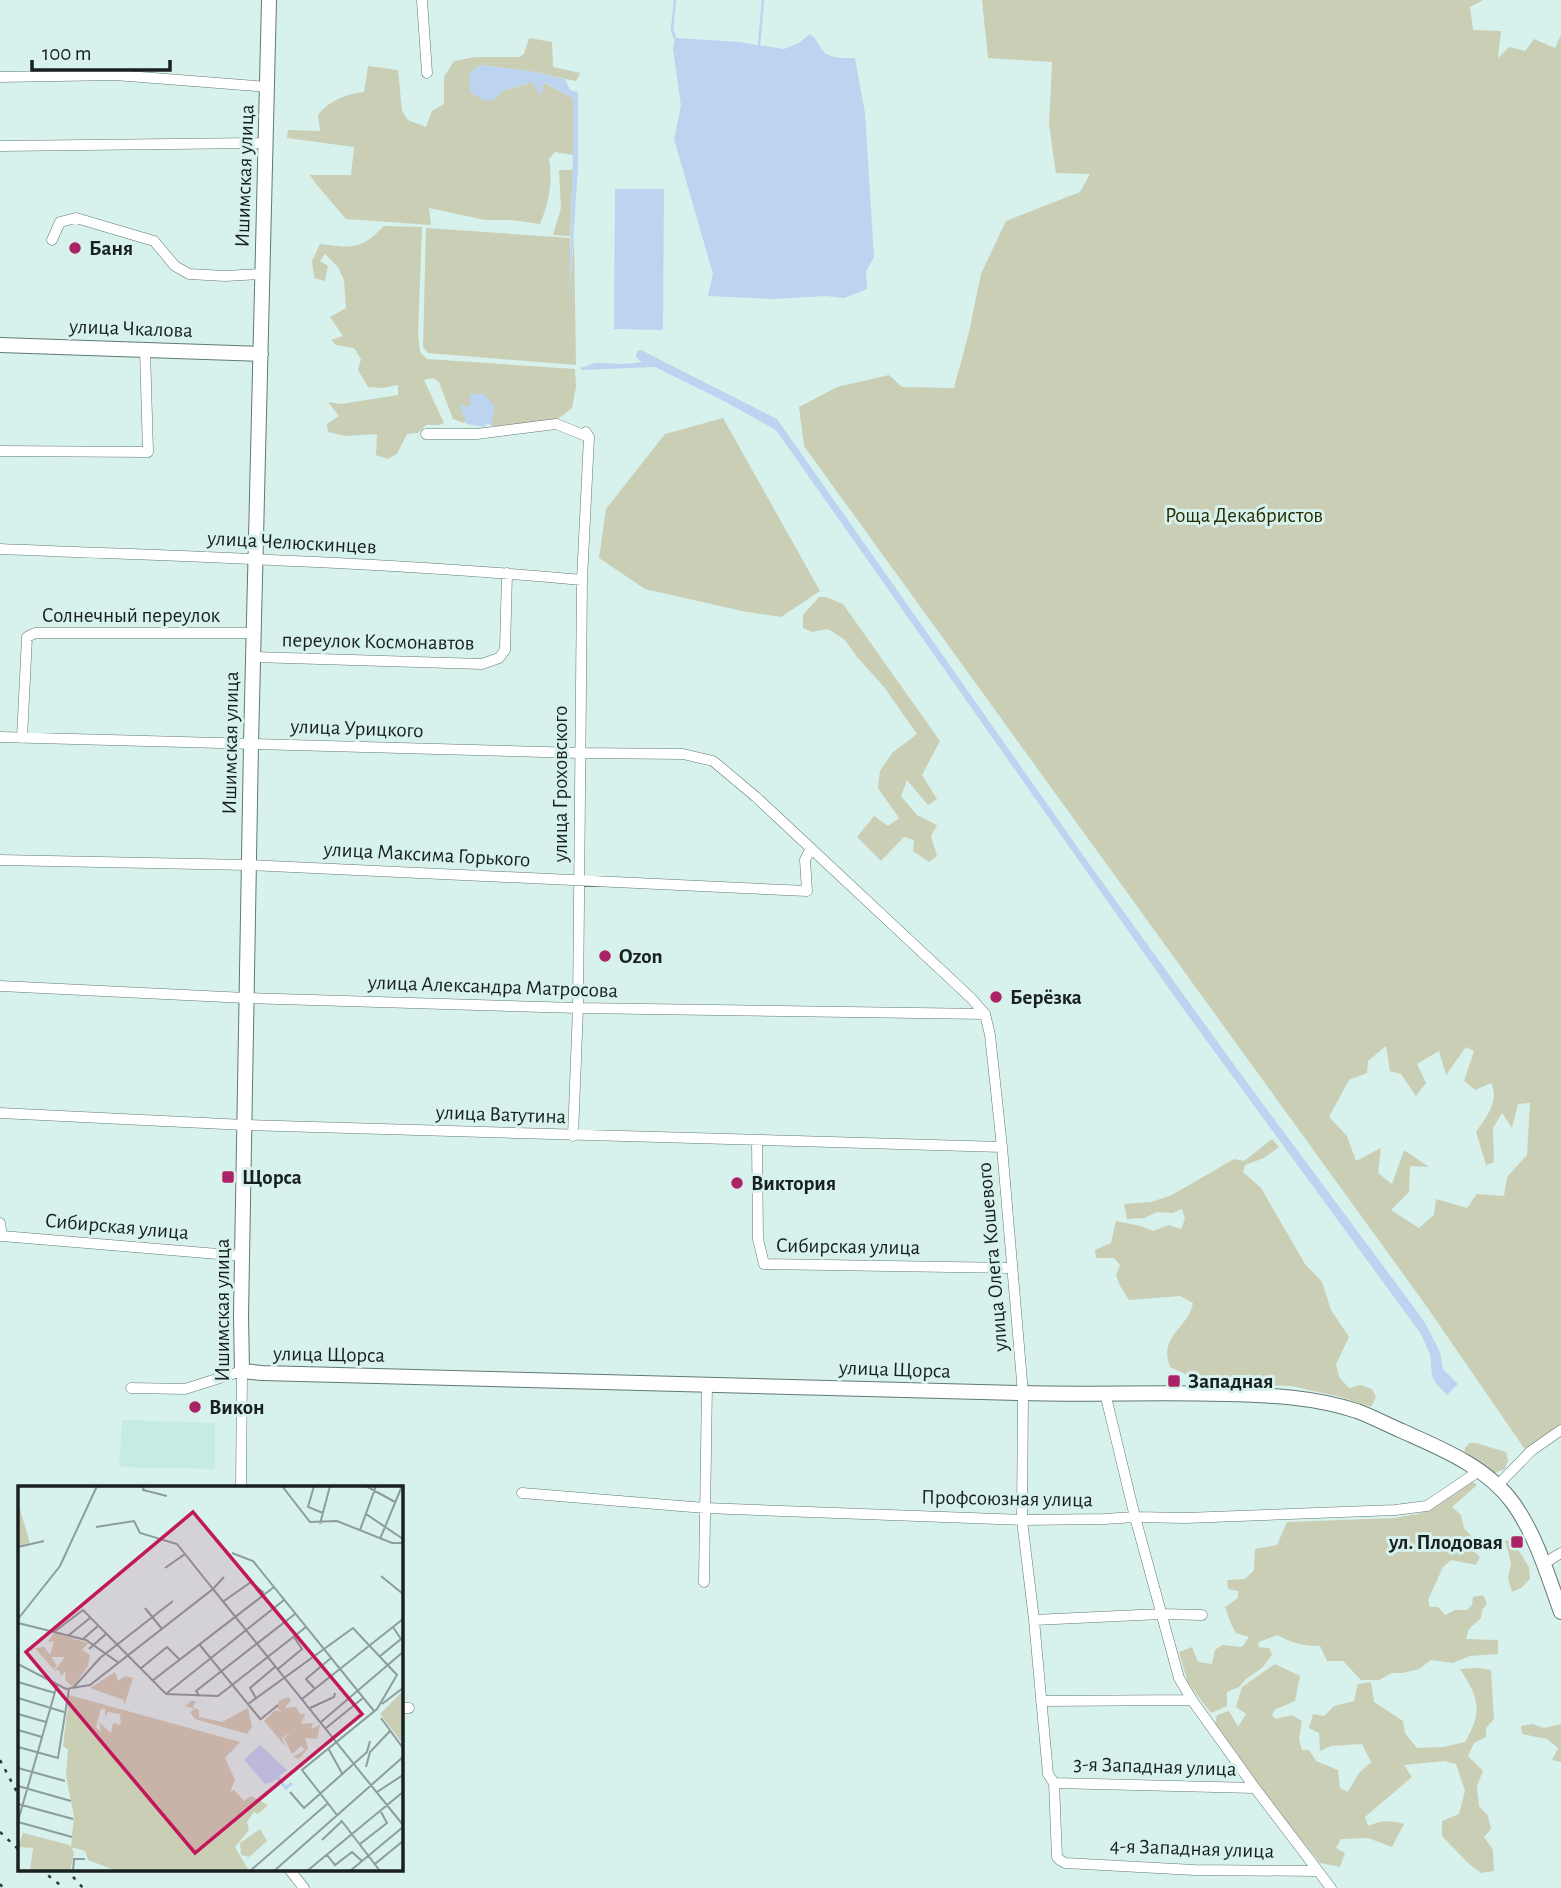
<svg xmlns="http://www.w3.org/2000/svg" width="1561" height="1888" font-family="'Alegreya Sans',sans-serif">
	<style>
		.built { fill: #c6ebe4 }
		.green { fill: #caceb5; fill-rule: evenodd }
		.water { fill: #bcd4f0 }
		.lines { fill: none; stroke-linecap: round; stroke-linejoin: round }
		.stream { stroke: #bcd4f0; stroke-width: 2.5 }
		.street-casing { stroke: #617975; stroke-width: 11 }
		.secondary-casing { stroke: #617975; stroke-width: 16 }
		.street { stroke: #fff; stroke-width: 10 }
		.secondary { stroke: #fff; stroke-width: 14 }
		.rail { stroke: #303b3a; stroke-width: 2.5; stroke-dasharray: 3.5 7; stroke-linecap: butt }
		.poi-dot { fill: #ab2267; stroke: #d7f1ed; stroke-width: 2.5 }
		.labels { text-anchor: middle; stroke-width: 6; stroke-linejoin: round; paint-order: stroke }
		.street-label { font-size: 21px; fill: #182120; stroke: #d7f1ed }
		.poi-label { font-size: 21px; font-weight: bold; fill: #182120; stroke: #d7f1ed; text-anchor: start }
		.park-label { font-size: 21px; fill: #2a2d03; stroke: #d7f1ed }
		.inset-river { fill: none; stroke: #bcd4f0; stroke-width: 3.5 }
		.inset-road { fill: none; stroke: #8b9e9b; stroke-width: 2 }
		.view { fill: #c2185b; fill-opacity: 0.15; stroke: #c2185b; stroke-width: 3.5 }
		.inset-edge { fill: none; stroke: #182120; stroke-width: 3.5 }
	</style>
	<rect width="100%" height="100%" fill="#d7f1ed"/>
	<path class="built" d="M122 1420 215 1423V1469L119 1467Z"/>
	<path class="green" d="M982 0H1483L1470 7 1473 30 1501 31 1498 58 1509 47 1525 51 1534 39 1555 48 1561 35V1424L1526 1451 1427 1307 804 446 799 407 837 387 889 375 902 387 954 388 969 332 981 274 1006 221 1080 192 1090 174 1056 173 1049 125 1052 62 988 58ZM1386 1046 1390 1071 1401 1074 1416 1096 1426 1083 1417 1064 1439 1051 1446 1075 1466 1047 1474 1051 1464 1081 1475 1090 1491 1083C1500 1101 1486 1117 1476 1132L1486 1165 1494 1162 1493 1128 1502 1113 1512 1128 1518 1104 1530 1103 1527 1155 1507 1177 1504 1196 1477 1194 1467 1208 1436 1199 1434 1215 1419 1228 1391 1210 1409 1192 1410 1166 1429 1167 1404 1150 1392 1184 1378 1173 1381 1148 1356 1161 1347 1136 1329 1117 1349 1080 1367 1073 1368 1061Z
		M529 38 552 42 553 67 580 73 576 81 529 71 480 65 470 73 495 99 502 91 532 82 541 94 543 82 573 98V155L555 152 549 159C553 182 549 203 540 224L512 220H485L429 208 431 225 346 219 316 184 310 175H351L354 147 287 138 288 130 320 131 318 115C330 100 346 94 364 92L368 66 398 70 402 111 408 120 426 127 432 111 444 104V77L454 61 475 57H520L524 54Z
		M559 170H573L570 236 553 235 561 208Z
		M384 226 422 227 418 333 420 352 427 359 575 369 576 387 572 408 558 419 497 428 491 425 494 407 470 395V405L466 407 460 405 466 421 464 423 453 419 439 382 433 378 424 380 444 423 439 425H426L418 433 407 434 397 454 388 459 376 455 377 434 345 436 328 432 327 424 339 416 328 402 341 404 398 395V385L382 388 368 387 358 370 361 359 354 348 336 345 331 340 343 336 330 317 346 308 344 280 338 267 325 254 320 261 328 266 325 281 314 278 312 261 320 244C352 248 361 250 384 226Z
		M426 228 570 238V285L574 239 576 365 428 353 423 347Z
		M723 418 820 591 781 617 742 611 645 589 599 558 606 509 665 434Z
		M819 597H826L843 604 940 741 922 775 937 799 928 805 907 780 901 796 917 815 937 825 931 836 937 856 929 862 913 851 914 840 904 837 881 861 857 837 874 816 888 826 899 818 878 788 880 771 892 753 917 734 884 687 857 657 845 640 828 629 812 632 803 628V615Z
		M1272 1139 1279 1147 1264 1158 1245 1165 1243 1172 1261 1188 1305 1264 1322 1282 1331 1310 1349 1337 1336 1364 1339 1377 1349 1388 1360 1385 1372 1389 1376 1397 1371 1407 1341 1397 1291 1386 1255 1385 1215 1388 1170 1367C1158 1336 1188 1329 1193 1303L1180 1296 1129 1300 1120 1286 1116 1275 1120 1265 1114 1258H1096L1095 1250 1111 1243 1116 1221 1141 1226 1153 1231 1169 1225 1181 1229 1185 1219 1182 1209 1173 1213 1157 1212 1144 1218 1127 1219 1124 1204 1151 1202 1172 1195 1234 1159 1244 1161Z
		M1469 1443H1476L1506 1452 1508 1460 1505 1469 1492 1474 1464 1455 1465 1448Z
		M1470 1480 1477 1485 1452 1507 1461 1515 1464 1528 1473 1538 1468 1545 1480 1557 1476 1565 1451 1560 1443 1567 1428 1600 1430 1607H1438L1445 1615 1455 1610H1467L1472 1605 1473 1597 1483 1595 1487 1604 1482 1610 1481 1618 1469 1629 1466 1639 1498 1640V1654L1470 1656 1453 1663 1431 1660 1419 1669 1402 1673H1392L1379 1680H1361L1343 1661H1327L1320 1646C1303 1646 1292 1643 1277 1635L1259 1642 1258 1647 1269 1648 1272 1655 1262 1668 1246 1679 1239 1687 1227 1692V1706L1211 1713 1188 1683 1179 1652 1192 1647 1198 1662 1212 1664 1215 1650 1222 1645 1242 1647 1249 1637 1236 1633 1231 1624 1225 1607 1238 1598V1591L1228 1589 1227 1580 1245 1579 1254 1570 1255 1549 1277 1545 1287 1522 1395 1518 1422 1513Z
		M1505 1540 1513 1541 1529 1567 1530 1579 1521 1588 1512 1592 1508 1578 1511 1563Z
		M1275 1664 1300 1676 1295 1701 1274 1710 1272 1716 1276 1719 1292 1715 1302 1721 1299 1739 1302 1750H1309L1316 1761 1338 1770 1340 1788 1348 1792 1359 1773 1371 1762 1362 1744 1331 1746 1320 1751 1319 1733 1309 1728 1313 1714 1324 1716 1334 1706 1354 1701 1358 1684 1371 1682 1374 1702 1403 1721 1405 1733 1417 1748 1444 1747 1465 1742C1483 1711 1479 1698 1460 1669L1477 1668 1491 1670 1494 1719 1486 1728V1737L1474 1743 1468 1756 1483 1771 1477 1786 1479 1806 1488 1816 1491 1829 1484 1837 1493 1850 1494 1871 1481 1873 1469 1864 1442 1836V1821L1459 1814 1465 1791 1456 1764 1444 1761 1404 1765 1412 1777 1365 1817 1368 1826C1381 1820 1391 1820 1404 1824L1392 1847 1368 1838 1341 1839 1336 1848 1345 1853 1340 1867 1320 1863 1257 1786 1237 1753 1215 1724 1217 1715 1229 1711 1238 1727 1246 1714 1236 1707 1242 1687Z
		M1532 1724 1544 1728 1561 1724V1762L1552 1760 1558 1748 1547 1739 1522 1734 1521 1726Z"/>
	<path class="water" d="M810 34C818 39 819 47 825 53 833 59 846 58 855 58L865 113 874 257 866 271 867 289 844 298 826 296 773 299 708 296 713 274 674 139 681 106 673 49 675 38 739 42 784 49 799 43Z
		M480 65 529 71 565 79 570 90 578 92V168L569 303C570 235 574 167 573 98L544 82 541 96 532 82 502 91 495 99 485 101 470 92V73Z
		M615 189H664L663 330 614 329Z
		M641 350 777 419 1090 865 1240 1073 1424 1321 1440 1352 1443 1369 1458 1384 1447 1395 1435 1382 1432 1376 1430 1354 1421 1334 1179 1003 776 430 722 400 655 367 581 370V367H585C596 360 607 364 619 364 627 364 635 363 642 362L636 357 637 351Z
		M470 394H484L495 407 491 425 487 424 484 427 467 424 459 404 466 407 470 405Z"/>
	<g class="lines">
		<path class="stream" d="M675 38 672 30 675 0
			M759 45 763 0"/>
		<g class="street-casing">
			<path id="street" d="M422 0 427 73
				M0 77 115 75 268 87
				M0 146 266 143
				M52 240 60 222 76 218 154 241 175 266 189 274 225 276 261 274
				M426 434H477L556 424 589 437
				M0 451 148 452 145 350
				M0 549C194 557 389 562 582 580
				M253 657 482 664 499 658 505 650 507 573
				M0 737 579 753 683 754 713 761 756 797 971 998 985 1014 990 1035 1002 1147 1023 1393 1022 1520 1034 1620 1048 1774 1054 1783 1057 1857 1060 1860 1065 1863 1194 1870 1318 1871
				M22 738 27 637 35 633H253
				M0 860 248 865 807 891 805 860 811 848
				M0 986 246 998 578 1008 985 1014
				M0 1113 245 1125 1002 1147
				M573 1136 578 1008 582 580 589 437 586 432
				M757 1141 758 1239 764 1264 1012 1268
				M0 1223 2 1236 242 1256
				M131 1388 185 1389 242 1371 241 1487
				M1105 1393 1135 1517 1179 1678 1192 1700 1255 1788 1331 1888
				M1498 1485 1531 1451 1561 1430
				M522 1493 705 1508 1022 1520 1104 1519 1135 1517 1185 1518 1395 1510 1427 1506 1479 1471
				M1543 1564 1561 1553
				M704 1582 707 1385
				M1034 1620 1161 1614 1202 1615
				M1041 1701 1192 1700
				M401 1708H409
				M1054 1783 1255 1788
				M289 1869 304 1888"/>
		</g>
		<g class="secondary-casing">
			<path id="secondary" d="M269 0 251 744 241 1316 242 1371 262 1373C515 1380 768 1387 1021 1393 1089 1395 1157 1392 1226 1394 1271 1395 1314 1397 1357 1411 1373 1417 1388 1425 1402 1431 1442 1449 1487 1467 1513 1503 1536 1535 1548 1576 1561 1612
				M0 345 261 354"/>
		</g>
		<use href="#street" class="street"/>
		<use href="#secondary" class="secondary"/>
		<path class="rail" d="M0 1760 19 1796
			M0 1832 19 1850
			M40 1869 64 1888
			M66 1869 83 1888
			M0 1884 3 1888"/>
	</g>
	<g class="poi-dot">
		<circle cx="75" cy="248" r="7"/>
		<circle cx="605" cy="956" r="7"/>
		<circle cx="996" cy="997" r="7"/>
		<rect x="221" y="1170" width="14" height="14" rx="3.5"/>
		<circle cx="737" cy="1183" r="7"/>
		<rect x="1167" y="1374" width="14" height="14" rx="3.5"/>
		<circle cx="195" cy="1407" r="7"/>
		<rect x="1510" y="1535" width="14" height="14" rx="3.5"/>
	</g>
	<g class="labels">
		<g class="street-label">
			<text transform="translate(244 176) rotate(-88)" y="7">Ишимская улица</text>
			<text transform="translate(131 328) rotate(2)" y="7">улица Чкалова</text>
			<text transform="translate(292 542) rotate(3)" y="7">улица Челюскинцев</text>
			<text x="131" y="622">Солнечный переулок</text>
			<text transform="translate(378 641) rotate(1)" y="7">переулок Космонавтов</text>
			<text transform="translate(357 728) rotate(2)" y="7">улица Урицкого</text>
			<text transform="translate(230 743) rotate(-89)" y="7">Ишимская улица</text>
			<text transform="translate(560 784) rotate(-90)" y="7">улица Гроховского</text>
			<text transform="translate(427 854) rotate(3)" y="7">улица Максима Горького</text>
			<text transform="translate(493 986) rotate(2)" y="7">улица Александра Матросова</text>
			<text transform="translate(501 1114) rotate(2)" y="7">улица Ватутина</text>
			<text transform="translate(117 1226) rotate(5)" y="7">Сибирская улица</text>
			<text transform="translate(848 1246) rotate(1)" y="7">Сибирская улица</text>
			<text transform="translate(992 1257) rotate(-95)" y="7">улица Олега Кошевого</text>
			<text transform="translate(222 1310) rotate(-90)" y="7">Ишимская улица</text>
			<text transform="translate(329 1354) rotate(1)" y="7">улица Щорса</text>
			<text transform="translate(895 1369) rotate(2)" y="7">улица Щорса</text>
			<text transform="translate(1007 1498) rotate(1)" y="7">Профсоюзная улица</text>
			<text transform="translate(1155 1766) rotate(2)" y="7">3-я Западная улица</text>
			<text transform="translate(1192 1848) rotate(2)" y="7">4-я Западная улица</text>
		</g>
		<g class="poi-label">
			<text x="89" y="255">Баня</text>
			<text x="619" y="963">Ozon</text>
			<text x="1010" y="1004">Берёзка</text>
			<text x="242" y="1184">Щорса</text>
			<text x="751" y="1190">Виктория</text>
			<text x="1188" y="1388">Западная</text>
			<text x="209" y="1414">Викон</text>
			<text x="1503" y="1549" text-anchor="end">ул. Плодовая</text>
		</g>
		<g class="park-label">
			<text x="1244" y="522">Роща Декабристов</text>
		</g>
	</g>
	<g transform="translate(18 1486)">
		<rect width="385" height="385" fill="#d7f1ed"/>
		<path d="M0 17 12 57 0 60ZM36 147 70 157 64 164 72 169 70 180 55 201 47 194 48 185 43 190 41 184 36 185 47 171H33L39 180 35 183 17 162 26 161 32 169 36 156 30 155ZM97 186 100 195 107 190 115 192 106 220V214L72 202ZM385 205V258L362 228ZM51 209 222 256 207 272 217 294 212 306 216 304 226 315 233 310 250 319 240 328 236 326 229 336 231 344 217 361 231 385H99L70 374 67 365 53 361 56 330 48 290 50 264 45 260ZM83 223H87V231L90 226 102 228 103 239 95 237 93 247 81 236 83 246 78 241ZM270 211 273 214 267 222 278 221 282 228H287L283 238 295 237 293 243 302 239 299 253 287 252 290 262 281 273 275 271 287 264 283 260 274 268 266 252 279 243 264 252 268 261 246 235 257 224 264 226 259 222 261 215ZM173 215H178L175 221 181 224V231L204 236 230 222 234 241 229 248 177 233 172 226 177 223 167 220ZM242 343 249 355 231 371 223 369 222 357ZM5 347 52 359 56 367 52 385H12L15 362 0 361Z" fill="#caceb5" fill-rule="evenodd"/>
		<path d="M242 259 269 284 254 296 247 298 226 274Z" fill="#bcd4f0"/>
		<path class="inset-river" d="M259 291 268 302 274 297"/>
		<path class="inset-road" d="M126 0 125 4 149 10M264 0 292 36 319 35 374 57H385M296 0 290 21 305 27M348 0 377 16M348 28 385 53M302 38 312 0M78 41 116 35 122 47 159 58 195 103 206 91M342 44 358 0M362 53 384 0M0 61 26 55M214 67 235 75 356 225M147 82 167 68M363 90 385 108M206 115 233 96 246 107M127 122 144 143M0 133 42 80 79 0M0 137 68 154 101 177M36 146 65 124 148 208 200 210 288 141M51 149 72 132M65 153 81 139M181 158 243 234M71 163 89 147M361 171 383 153 375 141M0 178 48 203 72 199 195 103 385 339M122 183 149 161 161 173M260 183 284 163 276 151M134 195 256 101M0 196 37 207M55 202 82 172 155 115M297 203 288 193 313 172M149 207 266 114M181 209 178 205 277 128M0 212 46 226M238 212 232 202 258 180M284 213 385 133M230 218 335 142 379 189 359 223 284 284 319 329M364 218 385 202M292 222 316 211 317 207M0 228 28 236M363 232 385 262M243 233 260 219M303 236 385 166M308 242 345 212M0 244 24 251M0 261 40 272 51 203M310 262 325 289M348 281 352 266 372 245M0 282 47 295M0 300 53 315M272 306 286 322 349 266 352 255M359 306 385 289M0 318 55 333M323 334 362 385M0 335 39 199M0 336 54 351M304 354 324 335M342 358 369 337 363 326M309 369 317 379 334 366 344 375M357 378 385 355M55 385 56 373H67M232 385 309 318M256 385 385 271M289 385 385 306M332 385 385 341"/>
		<path class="view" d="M175 26 344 228 177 367 8 166Z"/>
		<rect width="385" height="385" class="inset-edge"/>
	</g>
	<path d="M32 60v10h138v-10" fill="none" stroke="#182120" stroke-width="3.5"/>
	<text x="42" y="60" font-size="21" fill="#182120" stroke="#d7f1ed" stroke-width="5" paint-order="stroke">100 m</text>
</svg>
